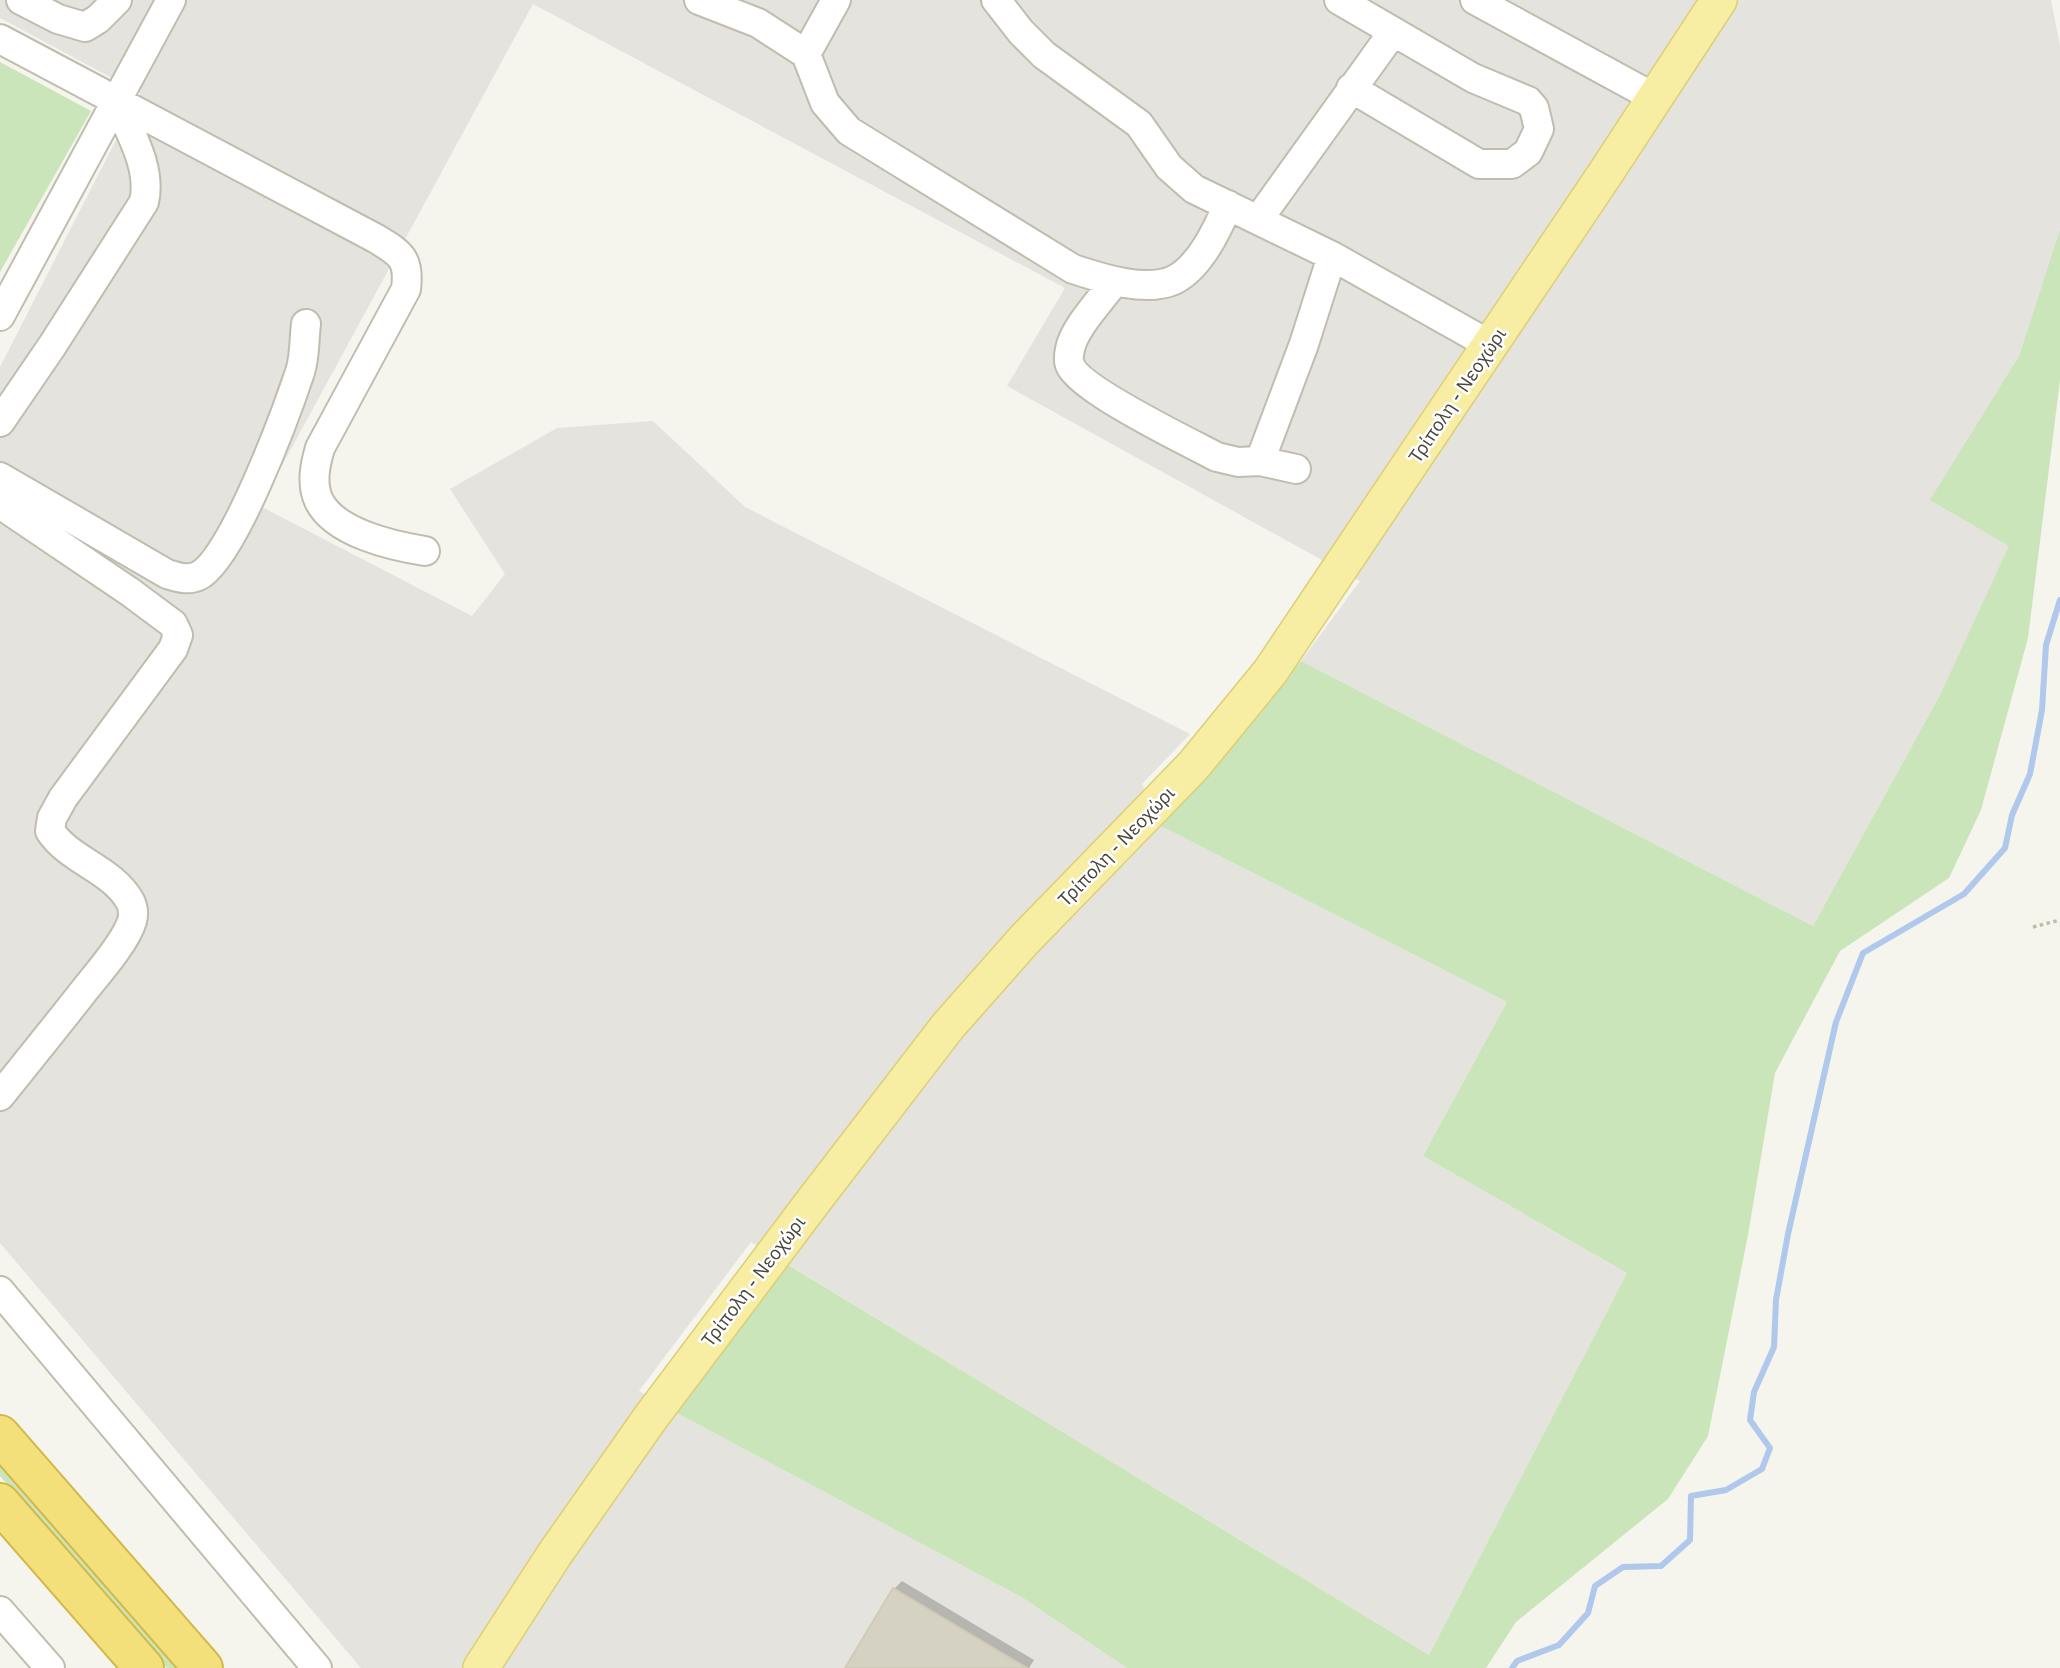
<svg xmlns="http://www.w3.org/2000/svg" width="2060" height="1668" font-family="'IBM Plex Sans',sans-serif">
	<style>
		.industrial { fill: #e5e3dd }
		.green { fill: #cae5b9 }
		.shadow { fill: #0003 }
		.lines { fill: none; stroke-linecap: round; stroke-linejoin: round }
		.stream { stroke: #afc8ec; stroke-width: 6 }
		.building { fill: #d6d2c3; stroke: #d0cbb6; stroke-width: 2 }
		.minor-casing { stroke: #c0bdaf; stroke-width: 32 }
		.major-casing { stroke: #dccf74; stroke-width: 38 }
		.highway-casing { stroke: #d2b849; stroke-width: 42 }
		.path { stroke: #c1bba2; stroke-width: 3.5; stroke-dasharray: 3.5 3.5; stroke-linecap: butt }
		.minor { stroke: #fff; stroke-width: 28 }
		.major { stroke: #f7eea4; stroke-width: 35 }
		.highway { stroke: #f3e07a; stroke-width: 38 }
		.labels { text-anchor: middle; stroke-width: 5; stroke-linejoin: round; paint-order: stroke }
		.street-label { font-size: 19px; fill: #49463a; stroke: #fff }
	</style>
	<rect width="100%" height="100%" fill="#f5f4ed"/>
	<path class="industrial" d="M0 0H2051L2060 46V229L2019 356 1931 500 2010 546 1940 695 1813 926 1301 661 1360 581 1007 386 1065 288 533 4 260 506 472 616 505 574 450 489 557 428 653 421 745 507 1190 734 1142 784 1159 825 1507 1002 1423 1156 1627 1273 1429 1655 751 1242 639 1391 675 1412 1023 1598 1127 1668H361L0 1243V367L140 93 0 18Z"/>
	<path class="green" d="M0 62 91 111 0 272Z
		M2060 229V380L2028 638 1981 810 1949 878 1840 951 1775 1073 1748 1235 1708 1436 1668 1499 1516 1622 1486 1668H1127L1023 1598 675 1412 785 1263 1429 1655 1627 1273 1423 1156 1507 1002 1159 825 1301 661 1813 926 1940 695 2009 546 1930 500 2019 356Z
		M0 1460 180 1668H167L0 1476Z"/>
	<path class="shadow" d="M902 1581 1034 1660 1029 1668H847L894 1589Z"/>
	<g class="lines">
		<path class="stream" d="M1512 1668 1517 1661 1559 1645 1588 1613 1595 1586 1623 1567 1661 1566 1690 1540 1691 1496 1726 1490 1762 1469 1770 1448 1750 1420 1754 1392 1774 1347 1776 1300 1788 1234 1836 1022 1863 953 1964 894 2005 848 2012 815 2030 774 2042 710 2046 645 2060 600"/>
	</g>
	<path class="building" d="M893 1588 1027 1668H845Z"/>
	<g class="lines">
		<g class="minor-casing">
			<path id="minor" d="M21 0 58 19 85 27 98 19 117 0
				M699 0 758 23 806 54 825 103 849 131 1073 269C1101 278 1146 293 1174 280 1200 267 1217 230 1228 205
				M996 0 1021 32 1044 55 1139 124 1169 167 1194 189 1332 256 1490 345
				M1339 0 1473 78 1528 101 1534 108 1539 129 1528 152 1512 164H1479L1351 88
				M1475 0 1655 98
				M0 39 375 238C400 253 410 258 406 289L320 448C315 465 311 484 319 501 335 533 393 546 425 551
				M806 54 836 0
				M1258 220 1393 32
				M1114 282C1101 300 1074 328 1070 349 1069 354 1068 361 1070 365 1079 389 1190 443 1217 457L1238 462 1260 461 1296 469
				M0 316 171 0
				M0 422 52 346 144 202C152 168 130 133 117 102
				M1260 461 1304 344 1332 256
				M0 477 167 574C177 577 187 581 198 576 232 561 287 411 300 372 305 357 304 340 306 324
				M0 504 130 592 173 624 178 635 173 649 63 798 52 818 50 831C70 861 112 869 130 901 133 907 134 914 132 921 126 941 100 971 87 987 58 1024 29 1060 0 1096
				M0 1291 317 1668
				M0 1611 50 1668"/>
		</g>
		<g class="major-casing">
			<path id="major" d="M481 1668 554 1555 651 1417 812 1203 948 1026 1025 939 1193 766 1270 672 1605 174 1719 0"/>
		</g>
		<g class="highway-casing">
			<path id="highway" d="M0 1435 203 1668
				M0 1503 144 1668"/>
		</g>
		<path class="path" d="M2033 927 2060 920"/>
		<use href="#minor" class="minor"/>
		<use href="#major" class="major"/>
		<use href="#highway" class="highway"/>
	</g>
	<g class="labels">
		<g class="street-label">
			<text transform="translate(1457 395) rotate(-56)" y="7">Τρίπολη - Νεοχώρι</text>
			<text transform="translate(1116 846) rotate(-46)" y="7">Τρίπολη - Νεοχώρι</text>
			<text transform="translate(753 1281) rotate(-53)" y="7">Τρίπολη - Νεοχώρι</text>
		</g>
	</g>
</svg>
